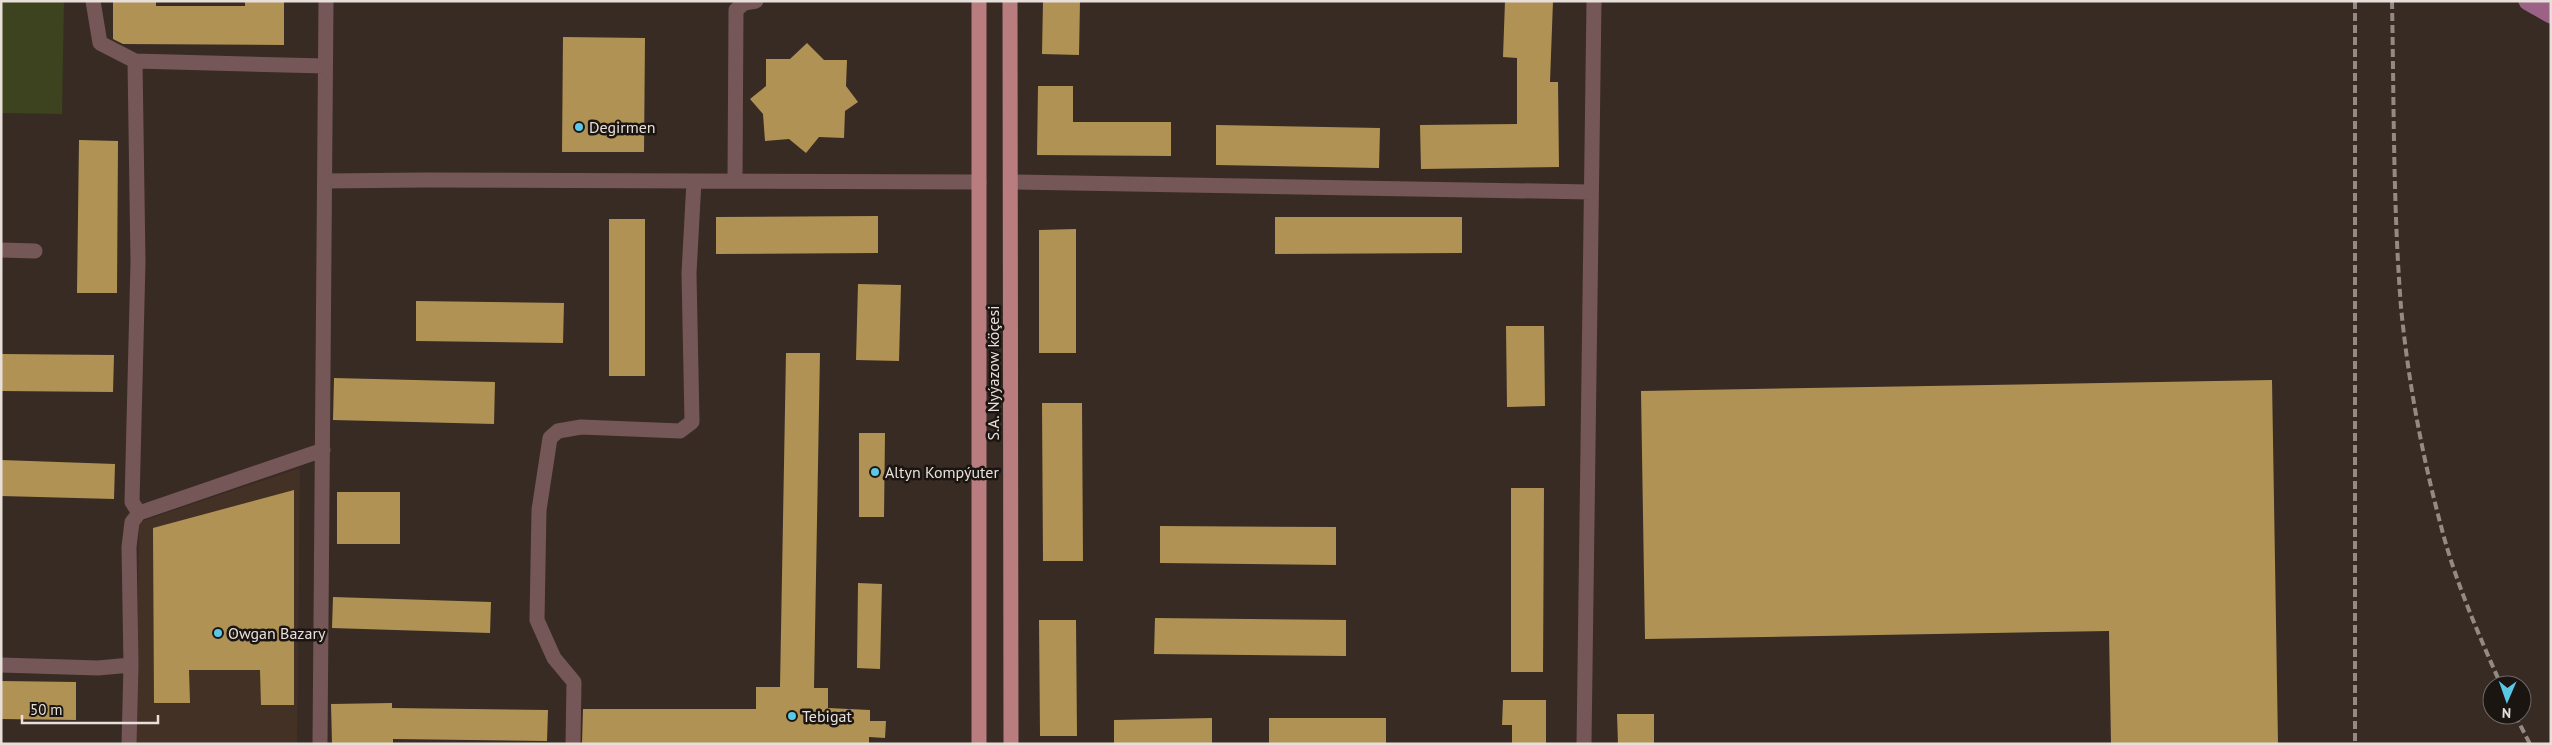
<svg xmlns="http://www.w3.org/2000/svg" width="2552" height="745" font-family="'PT Sans',sans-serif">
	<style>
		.built { fill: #443126 }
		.green { fill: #3c431e }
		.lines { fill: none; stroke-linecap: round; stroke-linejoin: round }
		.canal { stroke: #9c6285; stroke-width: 19 }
		.building { fill: #b09354 }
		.minor { stroke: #755758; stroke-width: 15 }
		.major { stroke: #ba7d7f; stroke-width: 15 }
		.rail { stroke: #948983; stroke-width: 4; stroke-dasharray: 8 4; stroke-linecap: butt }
		.poi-dot { fill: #5bc7e7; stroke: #1b1512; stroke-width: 2 }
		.labels { text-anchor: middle; stroke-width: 5; stroke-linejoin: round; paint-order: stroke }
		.poi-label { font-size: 16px; fill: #e8dfda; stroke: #1b1512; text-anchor: start }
		.street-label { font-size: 16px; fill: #e8dfda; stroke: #1b1512 }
	</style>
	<rect width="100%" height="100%" fill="#382b24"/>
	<path class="built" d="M300 468 297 744H136L139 522Z"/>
	<path class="green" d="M1 1H64L62 114 1 113Z"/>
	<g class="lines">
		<path class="canal" d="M2528 1 2551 14"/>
	</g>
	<path class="building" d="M113 1H156V6H245V1H284V45L123 44 113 39Z
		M1043 1H1080L1079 55 1042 54Z
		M1505 1H1553L1550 82H1558L1559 167 1421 169 1420 125 1517 124V58L1503 57Z
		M563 37 645 38 644 152H562Z
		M807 43 824 60H847L846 86 858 102 845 111 844 138 819 137 806 153 789 139 765 141 763 114 750 99 766 86V59H790Z
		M1038 86H1073V122H1171V156L1037 155Z
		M1216 125 1380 128 1379 168 1216 165Z
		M79 140 118 141 117 293H77Z
		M878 216V253L716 254V217Z
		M1275 217H1462V253L1275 254Z
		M609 219H645V376H609Z
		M1076 229V353H1039V230Z
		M858 284 901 285 899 361 856 360Z
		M416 301 564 303 563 343 416 341Z
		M1506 326H1544L1545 406 1507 407Z
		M786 353H820L814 688H828V708L870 710V721H886L885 738 869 737V744H582L583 709H756V687H780Z
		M1 354 114 355 113 392 1 391Z
		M334 378 495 382 494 424 333 420Z
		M2272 380 2278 744H2111L2109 631 1645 639 1641 391Z
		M1042 403H1082L1083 561H1043Z
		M859 433H885L884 517H859Z
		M1 460 115 464 114 499 1 496Z
		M1511 488H1544L1543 672H1511Z
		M294 490V705H261L260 670H189L190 703H154L153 528Z
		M337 492H400V544H337Z
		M1160 526 1336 527V565L1160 563Z
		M858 583 882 584 880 669 857 668Z
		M333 597 491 602 490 633 332 628Z
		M1155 618 1346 620V656L1154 654Z
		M1039 620H1076L1077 736H1040Z
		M1 681 76 682V720L1 719Z
		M1503 700H1546V744H1512V725H1502Z
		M392 703V708L548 710 547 741 393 739V743L332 744 331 704Z
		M1617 714H1654V744H1618Z
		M1212 718V744H1114V720Z
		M1269 718H1386V744H1269Z"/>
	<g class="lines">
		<path class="minor" d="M93 1 100 43 135 61 138 262 132 502 139 513
			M135 61 325 66
			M325 181 425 180 979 182
			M735 181 736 10 744 3 756 1
			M1011 182 1591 192
			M1 250 35 251
			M1 665 98 668 131 665 129 547 132 522 139 513 323 450
			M129 744 131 665
			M320 744 326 1
			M573 744 574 682 554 658 537 620 539 510 550 438 558 431 581 427 680 431 692 422 689 273 694 181
			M1584 744 1594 1"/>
		<path class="major" d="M1010 1 1011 744
			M979 744V1"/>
		<path class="rail" d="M2355 1V744
			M2392 1C2394 103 2393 206 2401 307 2408 380 2422 455 2441 526 2455 581 2478 633 2501 685
			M2515 715 2530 744"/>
	</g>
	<g class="poi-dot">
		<circle cx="579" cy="127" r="5"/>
		<circle cx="875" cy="472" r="5"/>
		<circle cx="218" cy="633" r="5"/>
		<circle cx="792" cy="716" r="5"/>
	</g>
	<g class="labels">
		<g class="poi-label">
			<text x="589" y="133">Degirmen</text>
			<text x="885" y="478">Altyn Kompýuter</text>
			<text x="228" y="639">Owgan Bazary</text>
			<text x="802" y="722">Tebigat</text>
		</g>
		<g class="street-label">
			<text transform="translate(993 373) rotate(-90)" y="6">S.A. Nyýazow köçesi</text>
		</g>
	</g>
	<rect width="2552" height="745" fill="none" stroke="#e8dfda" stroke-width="5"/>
	<g transform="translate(2507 700) rotate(182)"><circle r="24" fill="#1b1512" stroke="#6d6662"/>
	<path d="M0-4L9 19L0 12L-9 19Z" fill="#5bc7e7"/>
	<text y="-8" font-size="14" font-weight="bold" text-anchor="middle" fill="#e8dfda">N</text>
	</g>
	<path d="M22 715v8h136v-8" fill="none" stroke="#e8dfda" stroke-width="2.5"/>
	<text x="30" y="715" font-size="15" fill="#e8dfda" stroke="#1b1512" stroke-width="4" paint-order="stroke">50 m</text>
</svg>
